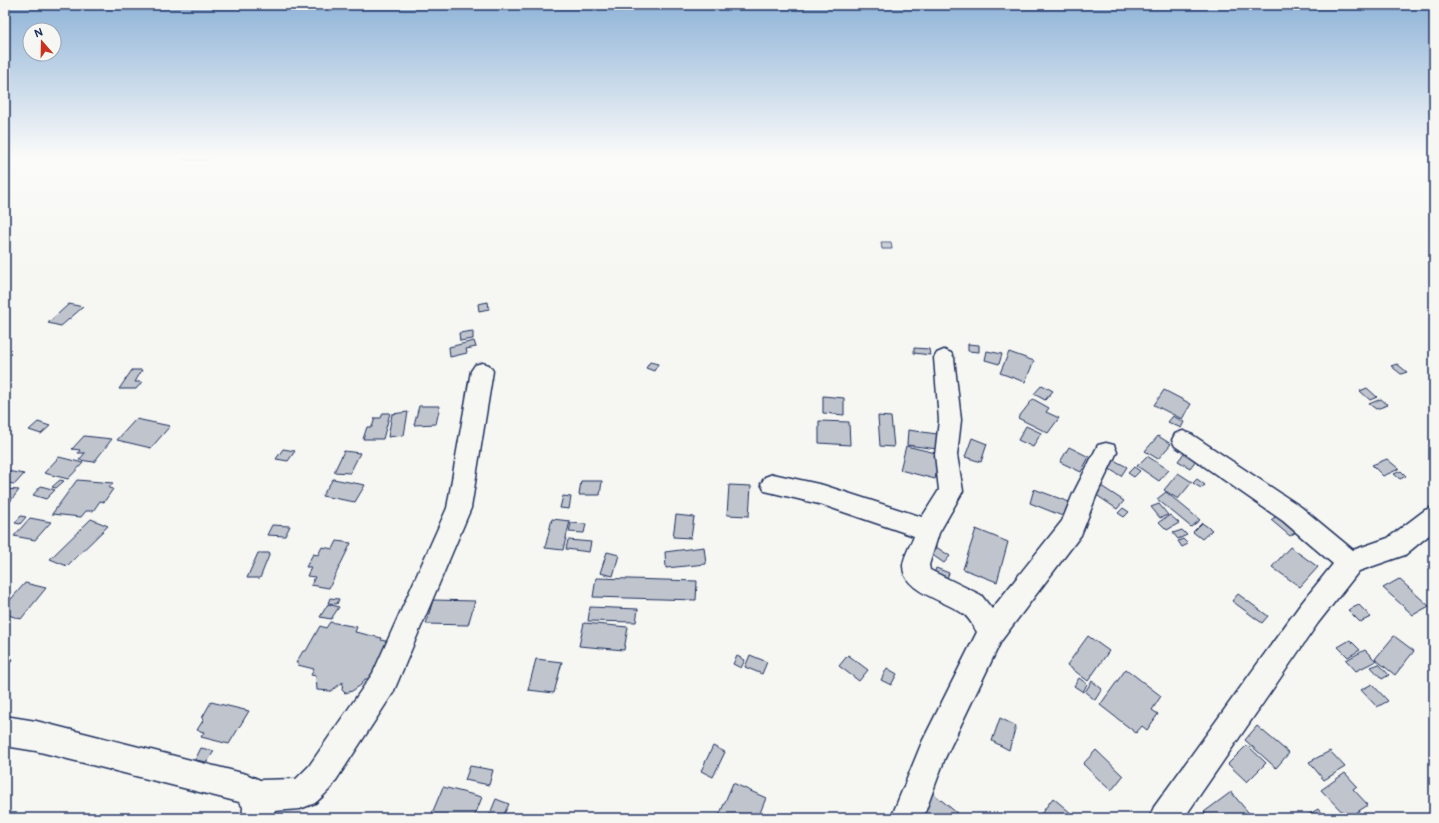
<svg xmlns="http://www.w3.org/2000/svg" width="1439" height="823" font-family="'Balsamiq Sans',sans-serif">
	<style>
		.building { fill: #c0c4cd; stroke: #1b2f5e }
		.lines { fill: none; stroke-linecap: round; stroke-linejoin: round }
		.minor-casing { stroke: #1b2f5e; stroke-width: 3 }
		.minor { fill: #f6f6f2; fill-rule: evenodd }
	</style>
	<rect width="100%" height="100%" fill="#f6f6f2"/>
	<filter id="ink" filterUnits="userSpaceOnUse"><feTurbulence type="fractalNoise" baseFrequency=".025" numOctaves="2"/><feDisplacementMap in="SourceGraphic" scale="8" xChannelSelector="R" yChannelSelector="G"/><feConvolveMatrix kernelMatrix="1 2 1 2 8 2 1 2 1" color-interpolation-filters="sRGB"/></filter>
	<g filter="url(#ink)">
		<path class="building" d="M185 156H210L207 160H182Z
			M881 242H891L892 249H882Z
			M488 302 489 309 479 311 478 304Z
			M69 304 83 307 61 326 48 323Z
			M473 331V339L460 341 459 333Z
			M474 341 476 347 466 349 467 353 450 357 449 347Z
			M968 344 979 345V352L968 351Z
			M914 348 929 349 930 355 914 353Z
			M987 351 1002 354 999 364 985 360Z
			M1009 352 1034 361 1025 382 1000 373Z
			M650 362 658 364 654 371 646 368Z
			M1397 364 1407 372 1401 374 1391 366Z
			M132 370H142L135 382H142L136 389H119Z
			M1042 385 1053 391 1045 400 1034 394Z
			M1367 388 1377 397 1370 400 1360 391Z
			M1164 390 1191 404 1182 419 1154 405Z
			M823 396 844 398V415L823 413Z
			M1033 399 1049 408 1046 412 1059 418 1048 433 1018 418Z
			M1381 399 1388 405 1376 409 1369 404Z
			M419 406H440L436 424 414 425Z
			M408 412 404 435 388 437 392 414Z
			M383 413H390L383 439H363L367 427H372L375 418H381Z
			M878 416 891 417 894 447 880 446Z
			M1173 416 1184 422 1181 428 1168 422Z
			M136 419 170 426 151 448 117 440Z
			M819 421 849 422 850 445 819 443Z
			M38 422 50 426 41 434 29 430Z
			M1026 426 1041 433 1033 447 1018 440Z
			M908 430 937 434V449L907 445Z
			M84 436 112 439 94 462 79 460 85 453H78L80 450 72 449Z
			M1158 436 1171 444 1158 459 1145 451Z
			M972 438 987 444 981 462 965 457Z
			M906 446 940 454 935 479 900 470Z
			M1069 447 1089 457 1081 472 1060 462Z
			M1188 448 1200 455 1190 468 1178 461Z
			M283 449 295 451 288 461 276 459Z
			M344 451 360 453 350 473 334 472Z
			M1147 456 1169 470 1159 481 1137 466Z
			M59 457 83 463 68 479 44 473Z
			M1110 458 1127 467 1121 476 1104 466Z
			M1387 459 1399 469 1383 476 1372 465Z
			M1134 467 1140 471 1134 477 1128 473Z
			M7 471 24 474 15 484 5 483V474Z
			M1401 471 1406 476 1400 479 1394 474Z
			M1178 473 1192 482 1178 499 1164 490Z
			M333 479 365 485 355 502 322 496Z
			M1197 479 1205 485 1201 488 1193 483Z
			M60 480 64 481 56 488 52 487Z
			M77 480 113 483 109 488 113 489 104 502 100 501 93 511H86L81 517 52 514Z
			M581 481H602L600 495H579Z
			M1098 484 1124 501 1117 509 1092 492Z
			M729 485 751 486 749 516 727 515Z
			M41 486 55 490 46 499 33 495Z
			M5 489 19 490 9 503 5 502Z
			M1034 489 1069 502 1065 517 1030 503Z
			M1166 492 1200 520 1191 527 1157 499Z
			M563 496 571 497 569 509 560 508Z
			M1159 504 1168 515 1160 518 1151 507Z
			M1123 508 1129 512 1124 517 1118 513Z
			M1285 510 1299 530 1290 536 1271 520Z
			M676 515 694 517 691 538 673 537Z
			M1170 515 1179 523 1167 530 1159 522Z
			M21 516 26 517 20 524 15 523Z
			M30 518 51 522 35 540 14 536Z
			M91 519 108 526 67 566 50 559Z
			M552 519 570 521 563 550 545 548Z
			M571 523 586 524 584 533 569 532Z
			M1202 523 1212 530 1202 539 1193 532Z
			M272 525 290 526 285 536 267 535Z
			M976 529 1008 542 997 582 963 569Z
			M1182 530 1187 535 1178 539 1173 533Z
			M1183 539 1188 544 1182 547 1178 541Z
			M568 540 591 542 589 552 566 549Z
			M337 541 351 543 329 588 311 585 315 577 307 576 311 567H306L313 554 318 555 322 547 333 549Z
			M933 545 950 556 944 563 928 552Z
			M704 547 706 564 666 568 665 552Z
			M1290 547 1318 567 1300 587 1272 567Z
			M607 552 619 555 613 576 600 573Z
			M258 553H270L260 578H247Z
			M936 568 949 573 946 581 933 576Z
			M596 578 697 581 696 600 593 597Z
			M1399 579 1429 606 1413 615 1383 588Z
			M25 583 46 588 21 619 5 614V606Z
			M1238 594 1268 616 1262 623 1232 601Z
			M330 598 339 599 337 604 328 603Z
			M433 600 475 601 468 625 426 624Z
			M328 604 339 607 331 619 320 617Z
			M1359 605 1371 617 1360 622 1348 610Z
			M590 607 638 609 636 622 588 621Z
			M330 622 357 627 355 632 382 638 381 640 390 642 372 679H365L361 685 352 691 345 693 342 690 343 682 331 691 317 690 316 676 311 675 314 669 298 665 299 663H296L303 651H306L320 626 326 628Z
			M584 623 628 627 624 650 579 646Z
			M1088 636 1109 651 1088 681 1067 665Z
			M1394 636 1414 651 1395 675 1375 659Z
			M1350 640 1360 650 1348 657 1338 647Z
			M1365 650 1376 661 1356 671 1346 660Z
			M750 655 767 662 762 674 745 667Z
			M848 655 868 670 859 681 839 666Z
			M737 656 745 660 741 668 733 664Z
			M5 657 13 659 5 669Z
			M536 659 562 662 554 693 528 690Z
			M1379 664 1389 675 1382 679 1371 667Z
			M887 668 897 674 891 685 881 680Z
			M1126 669 1161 696 1152 710 1158 714 1147 730 1142 726 1136 733 1100 705Z
			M1079 678 1087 684 1083 692 1074 686Z
			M1092 681 1102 689 1095 700 1085 692Z
			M1372 684 1388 701 1377 707 1361 690Z
			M211 702 249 711 229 744 201 737 204 732 197 730 204 719 202 718Z
			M1000 718 1016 726 1009 750 992 741Z
			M1257 726 1289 753 1276 768 1245 740Z
			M1247 745 1266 763 1247 782 1228 764Z
			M713 746 725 752 713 777 701 771Z
			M201 748 214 751 207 762 195 760Z
			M1096 750 1123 776 1111 791 1083 764Z
			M1330 751 1345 767 1324 780 1309 762Z
			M470 766 493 770 489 785 465 780Z
			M1345 773 1357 786 1353 789 1368 805 1348 818 1321 790Z
			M733 783 766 798 758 818H718Z
			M443 787 482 797 474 818H430Z
			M929 790 963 818H911Z
			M1231 792 1253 818H1209L1204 812Z
			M1053 798 1072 814 1069 818H1038Z
			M496 799 509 804 502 818H495L489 816Z
			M1318 809 1325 818H1303Z"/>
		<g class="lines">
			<g class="minor-casing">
				<path id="minor" d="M944 350 951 353 954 358 961 420 957 455 963 491 939 533 929 565 930 570 981 595 992 609 1062 521 1073 494 1098 445 1106 443 1114 445 1117 452 1097 494 1081 535 1001 641 945 758 923 818H891L922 742 977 632C973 626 969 617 962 613 945 600 902 592 903 565 904 556 911 544 914 536L823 505 765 491 761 484 765 477 773 474 823 485 922 517 939 490 935 455 939 420 934 358 937 353Z
					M482 363 489 365 493 371 471 508 393 693 331 788 323 796 315 803 300 809 274 811V818H242L243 807 239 802 36 751 5 746V716L36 721 246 774 260 780 296 779 309 766 373 673 447 508 471 371 475 365Z
					M1183 431 1191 434 1301 507 1353 550 1388 538 1425 510 1434 507V531L1405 555 1359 571 1318 623 1184 818H1149L1154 807 1300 605 1333 564 1283 521 1175 446 1172 440 1175 434Z"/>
			</g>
			<use href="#minor" class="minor"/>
		</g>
	</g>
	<linearGradient id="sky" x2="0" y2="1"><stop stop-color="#8fb3d8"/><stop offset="0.58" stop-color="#fbfbf9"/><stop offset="1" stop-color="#fbfbf9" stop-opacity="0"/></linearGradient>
	<rect width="1439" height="271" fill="url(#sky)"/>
	<rect width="1439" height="823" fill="none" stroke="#f6f6f2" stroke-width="20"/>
	<rect x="10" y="10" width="1419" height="803" fill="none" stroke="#1b2f5e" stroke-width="1.5" filter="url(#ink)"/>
	<g transform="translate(42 42) rotate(340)"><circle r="19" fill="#f6f6f2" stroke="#9ea6b7"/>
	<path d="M0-3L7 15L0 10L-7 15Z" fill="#c8321e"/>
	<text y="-6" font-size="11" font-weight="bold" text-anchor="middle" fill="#1b2f5e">N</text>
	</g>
</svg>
